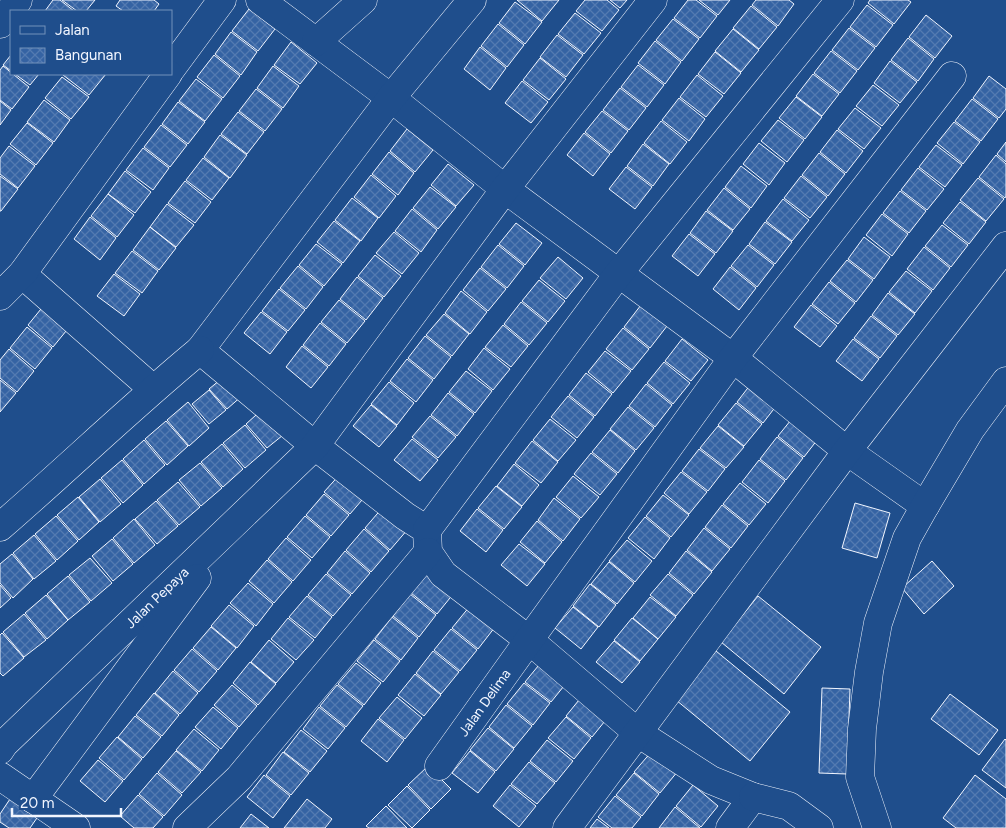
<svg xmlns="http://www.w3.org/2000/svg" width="1006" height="828" font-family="Figtree,sans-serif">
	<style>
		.building { fill: url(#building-cross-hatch); stroke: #f2f6ff }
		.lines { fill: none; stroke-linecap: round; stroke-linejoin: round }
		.minor-casing { stroke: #f2f6ff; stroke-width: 29 }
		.minor { stroke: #1f4e8c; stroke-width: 28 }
		.labels { text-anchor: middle; stroke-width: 4; stroke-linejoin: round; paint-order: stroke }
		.street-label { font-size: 14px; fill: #f2f6ff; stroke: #1f4e8c }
	</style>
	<defs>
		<pattern id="building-cross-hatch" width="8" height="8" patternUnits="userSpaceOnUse" patternTransform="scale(1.25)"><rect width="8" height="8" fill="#3563a3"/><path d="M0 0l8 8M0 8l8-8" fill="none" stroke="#537ab1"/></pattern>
	</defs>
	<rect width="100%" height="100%" fill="#1f4e8c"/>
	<path class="building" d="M53 0H60L74 11H45Z
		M62 0H95L86 11H77Z
		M120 0H154L159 4 154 11H123L116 6Z
		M517 0H559L542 21Z
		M585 0H607L619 10 602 31 576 11Z
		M610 0H627L620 8Z
		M688 0H696L717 16 700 38 674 18Z
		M699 0H730L718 15Z
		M756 0H789L794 4 778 26 752 5Z
		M870 0H908L911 2 894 24 868 3Z
		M515 2 542 22 525 44 499 23Z
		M867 5 893 25 876 47 850 27Z
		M751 6 777 27 759 49 733 28Z
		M249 9 275 29 258 51 232 31Z
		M575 13 601 33 584 54 558 34Z
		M926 15 952 36 935 58 909 37Z
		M673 19 699 39 682 61 656 40Z
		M498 24 524 45 507 67 481 46Z
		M849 28 875 48 858 70 832 50Z
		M733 29 759 50 741 72 715 51Z
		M231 32 257 52 241 75 215 54Z
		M557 35 583 55 566 77 540 57Z
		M908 38 934 59 918 81 891 60Z
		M655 41 681 62 665 84 638 63Z
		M291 42 317 63 300 84 274 65Z
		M480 47 506 68 490 90 464 69Z
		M831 51 857 71 840 93 814 73Z
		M715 52 741 73 724 94 698 74Z
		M11 55V71L3 65Z
		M214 55 240 76 223 98 197 77Z
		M540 58 566 79 549 100 523 80Z
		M890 61 917 82 900 103 874 83Z
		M638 65 664 85 647 107 621 87Z
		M3 66 29 87 12 109 0 100V70Z
		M273 66 299 86 283 108 257 88Z
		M15 74H39L30 85Z
		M64 74H106L89 95 63 75Z
		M813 74 839 94 822 116 796 96Z
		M697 75 723 96 706 117 680 97Z
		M989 76 1006 89V109L999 118 973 98Z
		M62 77 89 97 71 119 45 98Z
		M196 79 222 99 205 121 179 101Z
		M522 81 548 102 531 123 505 103Z
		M873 85 899 105 882 126 856 106Z
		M620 88 646 108 629 130 603 110Z
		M256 89 282 109 265 131 239 111Z
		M796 97 822 117 805 139 779 118Z
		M679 98 705 119 689 141 662 120Z
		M972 99 998 119 981 141 955 121Z
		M44 100 70 120 54 142 27 122Z
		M0 101 11 110 0 125Z
		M178 102 205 122 188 144 162 124Z
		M855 108 881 128 864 149 838 129Z
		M602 111 628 131 611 153 585 132Z
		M238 112 264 132 247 154 221 134Z
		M778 120 804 140 787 162 761 141Z
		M661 121 687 142 670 164 644 143Z
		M954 122 980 142 963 164 937 143Z
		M27 123 53 143 36 165 10 144Z
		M161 125 187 145 170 167 144 147Z
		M407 129 433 150 415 172 390 151Z
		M837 130 863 151 846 173 820 152Z
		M584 133 610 154 593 176 567 155Z
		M220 135 247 155 230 178 204 157Z
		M1006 142V162L997 154Z
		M759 143 785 163 769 185 743 164Z
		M643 144 669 164 653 186 627 166Z
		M936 145 962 165 945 187 919 167Z
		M9 146 35 166 18 188 0 174V158Z
		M143 148 169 168 153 190 126 170Z
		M389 152 414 173 398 195 372 174Z
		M819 153 845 174 828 196 802 175Z
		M996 155 1006 164V196L1005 198 979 177Z
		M203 158 229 178 212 200 186 180Z
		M448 164 474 185 456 206 431 185Z
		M741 166 767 186 751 208 725 187Z
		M626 167 652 187 635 209 609 189Z
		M918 168 944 189 927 210 901 190Z
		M125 171 151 192 135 213 108 194Z
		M371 175 396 196 379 218 354 197Z
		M0 176 18 189 1 211H0Z
		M801 176 827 197 810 218 784 198Z
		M978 178 1004 199 986 221 960 200Z
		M185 181 211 202 195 223 168 203Z
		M430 187 456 207 438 229 413 208Z
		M724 188 750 209 733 230 707 210Z
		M900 191 926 211 909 233 883 213Z
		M108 194 134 215 117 237 91 216Z
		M352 198 378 218 361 241 335 220Z
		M783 199 809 220 792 241 766 221Z
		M960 202 986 222 969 244 943 223Z
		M167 204 194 225 176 247 150 227Z
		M412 209 437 230 421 252 395 231Z
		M706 211 733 231 716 253 690 233Z
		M882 214 908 234 892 256 866 235Z
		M90 217 116 238 100 260 74 239Z
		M334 221 360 241 343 263 317 242Z
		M765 222 792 242 775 264 749 244Z
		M516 223 542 243 525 265 499 244Z
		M942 225 968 245 951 267 925 246Z
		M150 227 176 248 159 270 133 250Z
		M394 232 419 253 402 274 376 253Z
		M689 234 715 254 698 276 672 256Z
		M864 237 890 257 874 279 848 259Z
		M316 244 342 264 324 286 299 265Z
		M498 245 524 266 507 288 481 267Z
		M748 245 774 265 757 287 731 266Z
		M924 247 950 268 933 290 907 269Z
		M132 251 158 271 142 293 115 273Z
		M375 255 401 276 384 297 358 276Z
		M558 257 583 278 566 299 540 278Z
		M847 260 873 280 856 302 830 281Z
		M298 266 323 287 306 309 280 288Z
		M730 267 756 288 739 310 713 289Z
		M480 268 506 289 488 311 463 290Z
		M906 271 932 291 915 313 889 292Z
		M114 274 140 294 124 316 97 296Z
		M357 277 383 298 366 320 340 299Z
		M539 280 565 301 548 322 522 301Z
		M829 282 855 303 838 324 812 304Z
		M279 289 305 310 288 331 262 311Z
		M461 291 487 312 470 334 445 313Z
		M888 293 915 314 898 335 872 315Z
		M339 300 365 321 347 343 321 322Z
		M521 302 547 323 529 345 504 324Z
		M45 304 71 325 53 347 28 325Z
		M641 305 667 326 650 348 624 327Z
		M811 305 837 326 820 347 794 327Z
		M261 312 287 332 270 354 244 333Z
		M444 314 469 334 452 356 426 335Z
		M871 316 897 336 880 358 854 338Z
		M320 323 346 344 329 366 303 345Z
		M503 325 528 346 511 367 485 347Z
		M27 327 52 348 35 369 10 348Z
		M623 328 649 349 632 370 606 349Z
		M425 336 451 357 434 379 408 358Z
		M682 339 708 360 691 381 665 361Z
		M853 339 879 359 862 381 836 361Z
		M302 346 328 367 311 388 286 367Z
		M484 348 510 369 493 390 468 369Z
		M9 349 34 371 17 392 0 378V360Z
		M605 351 631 371 613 393 588 372Z
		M407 359 433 380 416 402 390 381Z
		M664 362 690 383 673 404 647 383Z
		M466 371 492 391 475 413 449 392Z
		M586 373 612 394 595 416 569 395Z
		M226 375 243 395 227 409 209 389Z
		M0 380 16 393 0 412Z
		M754 380 780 401 763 423 737 402Z
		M389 382 414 403 397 425 371 404Z
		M646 384 672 405 655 427 629 406Z
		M209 390 226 410 209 424 192 404Z
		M448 393 474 414 457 436 431 415Z
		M568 396 594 417 577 438 551 417Z
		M188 402 209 428 189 446 167 420Z
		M736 403 762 424 744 446 718 425Z
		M371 405 397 426 379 447 353 426Z
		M266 406 288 431 267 448 246 424Z
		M628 407 654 428 636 450 610 429Z
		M795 415 821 435 804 457 778 436Z
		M430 416 456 437 438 458 412 437Z
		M550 419 576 440 558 461 533 440Z
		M166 421 188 446 167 465 145 439Z
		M245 425 266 450 245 468 223 443Z
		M718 426 744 447 726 468 700 448Z
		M610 430 635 451 618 473 592 452Z
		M777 437 803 458 786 480 760 459Z
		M412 439 438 460 420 481 394 460Z
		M144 440 165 465 144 484 123 459Z
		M532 441 558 462 541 483 515 463Z
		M222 444 243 469 223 487 201 462Z
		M699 449 725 469 708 491 682 471Z
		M591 453 617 474 600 495 574 474Z
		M122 460 143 485 123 503 101 478Z
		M759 460 785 481 768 503 742 482Z
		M200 463 222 488 201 506 179 480Z
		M514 464 539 485 522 506 497 486Z
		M342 472 368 493 350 514 324 492Z
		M681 472 707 492 689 514 664 493Z
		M573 476 599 497 581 518 556 497Z
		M100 479 121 504 100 522 79 497Z
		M178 482 200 507 179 525 157 500Z
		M740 483 766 504 749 525 723 504Z
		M496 486 522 507 504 529 478 508Z
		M324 494 349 515 331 536 306 515Z
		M663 495 689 515 671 537 646 516Z
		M78 497 99 522 79 540 57 515Z
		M554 498 580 519 563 541 538 520Z
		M156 501 178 526 157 544 135 519Z
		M855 503 890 513 877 558 842 548Z
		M722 505 748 526 731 548 705 527Z
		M383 507 408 529 390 550 365 528Z
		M477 509 503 530 486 552 460 531Z
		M56 516 78 541 57 560 35 534Z
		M305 516 330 537 312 558 287 537Z
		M645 517 670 538 654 559 628 538Z
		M134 519 155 545 134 563 113 538Z
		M537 521 562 542 545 563 520 542Z
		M704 528 730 549 712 571 687 550Z
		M364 529 389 551 371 572 346 550Z
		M34 535 56 561 34 579 13 553Z
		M286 538 311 560 293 581 268 559Z
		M112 539 133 564 113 581 92 556Z
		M627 540 652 561 635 582 609 561Z
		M519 544 545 564 527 586 501 565Z
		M345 551 370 573 352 594 327 573Z
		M686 551 712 572 694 594 669 573Z
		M12 554 33 579 13 598 0 583V564Z
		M90 558 112 583 91 601 69 575Z
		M267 560 292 582 274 603 249 581Z
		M932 561 954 586 924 614 902 588Z
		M609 562 634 583 617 604 591 584Z
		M428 572 454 593 437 614 411 593Z
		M326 574 351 595 333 616 308 595Z
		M668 574 693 595 676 616 650 595Z
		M68 576 90 602 68 620 47 594Z
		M248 583 273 604 256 626 230 603Z
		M590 584 616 605 599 627 573 606Z
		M0 585 11 598 0 608Z
		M410 594 436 615 419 637 393 616Z
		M46 595 68 620 47 639 25 613Z
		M307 596 332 617 315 638 289 617Z
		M758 596 821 647 784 694 721 642Z
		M650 597 676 617 658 639 633 618Z
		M229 605 254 626 237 648 211 626Z
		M470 606 495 627 478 649 452 628Z
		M573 607 598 627 581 649 555 628Z
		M24 614 46 640 24 657 3 632Z
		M392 617 418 638 401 660 375 639Z
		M288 618 314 640 296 660 271 639Z
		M632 618 658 639 640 661 614 640Z
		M211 627 236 648 218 670 193 648Z
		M451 629 477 650 460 671 434 650Z
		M2 633 24 658 3 676 0 673V635Z
		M269 640 294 662 276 683 251 662Z
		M374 640 400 661 383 682 357 661Z
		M614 641 640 662 622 683 596 662Z
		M192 649 217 671 199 692 174 670Z
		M433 651 459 672 441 694 416 673Z
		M716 651 790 712 750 761 676 700Z
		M543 660 568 681 551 702 525 682Z
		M250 662 276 684 258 705 233 683Z
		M356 663 381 683 364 705 338 684Z
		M173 671 198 693 180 714 155 693Z
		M415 674 441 695 424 716 398 695Z
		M524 683 550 703 533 725 507 704Z
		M232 685 257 706 239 727 214 705Z
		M337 685 363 706 346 727 320 706Z
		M822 688 850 689 847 774 819 773Z
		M154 693 179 715 162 736 136 715Z
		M950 694 998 730 979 755 931 719Z
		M583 695 609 716 592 737 566 716Z
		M397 697 422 718 405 739 379 718Z
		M506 705 532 726 514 748 489 727Z
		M213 707 238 728 221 749 195 727Z
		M319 707 345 728 328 749 303 729Z
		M135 716 161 737 143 758 118 737Z
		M566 717 591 738 574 759 548 738Z
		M378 719 404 740 387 762 361 741Z
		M488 728 514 749 496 771 470 750Z
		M194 729 219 750 202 771 176 750Z
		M301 730 327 751 310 772 284 752Z
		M117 737 142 759 124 780 99 758Z
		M1005 739 1006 740V788L982 770Z
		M547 740 573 761 556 782 530 761Z
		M176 751 201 772 182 793 158 772Z
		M470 751 495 772 478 793 452 773Z
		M652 751 678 771 660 793 634 772Z
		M283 752 309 773 291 795 266 775Z
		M98 760 123 781 105 802 80 781Z
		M529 762 555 783 537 804 511 784Z
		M428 766 451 789 431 809 408 785Z
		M157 773 182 795 164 816 139 794Z
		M634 773 659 794 642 816 616 795Z
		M264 775 290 796 273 818 247 797Z
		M975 775 1006 799V828H956L943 818Z
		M510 785 536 806 519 827 493 806Z
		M693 785 718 806 701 827 676 806Z
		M407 786 430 810 412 828 388 805Z
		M138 795 163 817 153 828H134L120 816Z
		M12 796 39 815 30 828H9L0 822V814Z
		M615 796 641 817 632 828H612L598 817Z
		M307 799 332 819 325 828H284Z
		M386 806 407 828H369L366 826Z
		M675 807 700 828H659Z
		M251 814 269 828H240Z
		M597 819 609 828H590Z"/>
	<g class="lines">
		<g class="minor-casing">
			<g id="minor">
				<path d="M260 0 391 98 505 189 733 358 847 451 925 506"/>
				<path d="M472 0 391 98 200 350 315 446 405 516 427 530 428 552 443 574 529 640 638 733 711 780 753 797 730 828"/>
				<path d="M0 24 18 0"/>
				<path d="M316 42 363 0"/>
				<path d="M171 69 222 0"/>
				<path d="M22 274 153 389"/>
				<path d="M0 296 22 274 168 74"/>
				<path d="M0 527C67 469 131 407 200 350"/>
				<path d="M427 530 619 273 840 0"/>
				<path id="s1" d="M0 750 4 744 315 446 505 189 653 0"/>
				<path id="s2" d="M439 766 529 640 733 358 952 76"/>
				<path d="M0 776 76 828"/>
				<path d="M753 797 789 806 819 828"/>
				<path d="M33 799 197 578"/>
				<path d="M187 828 239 778 428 552"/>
				<path d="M567 828 847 451 1006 246"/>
				<path d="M877 828 860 777 862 729 869 672 878 623 907 538 925 506 970 430 1006 381"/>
			</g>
		</g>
		<use href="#minor" class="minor"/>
	</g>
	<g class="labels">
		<g class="street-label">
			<text dy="5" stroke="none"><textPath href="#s1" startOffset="219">Jalan Pepaya</textPath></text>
			<text dy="5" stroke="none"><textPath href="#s2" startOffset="78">Jalan Delima</textPath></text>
		</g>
	</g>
	<rect x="10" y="10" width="162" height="65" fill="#1f4e8c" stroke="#7391ba"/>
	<rect x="20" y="26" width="25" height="8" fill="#1f4e8c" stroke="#7391ba"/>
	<text x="55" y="35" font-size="15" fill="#f2f6ff">Jalan</text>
	<rect x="20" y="48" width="25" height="15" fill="url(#building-cross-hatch)" stroke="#7391ba"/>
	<text x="55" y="60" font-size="15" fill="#f2f6ff">Bangunan</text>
	<path d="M12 808v8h109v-8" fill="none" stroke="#f2f6ff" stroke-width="2.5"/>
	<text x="20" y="808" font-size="15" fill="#f2f6ff" stroke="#1f4e8c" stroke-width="4" paint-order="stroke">20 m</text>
</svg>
